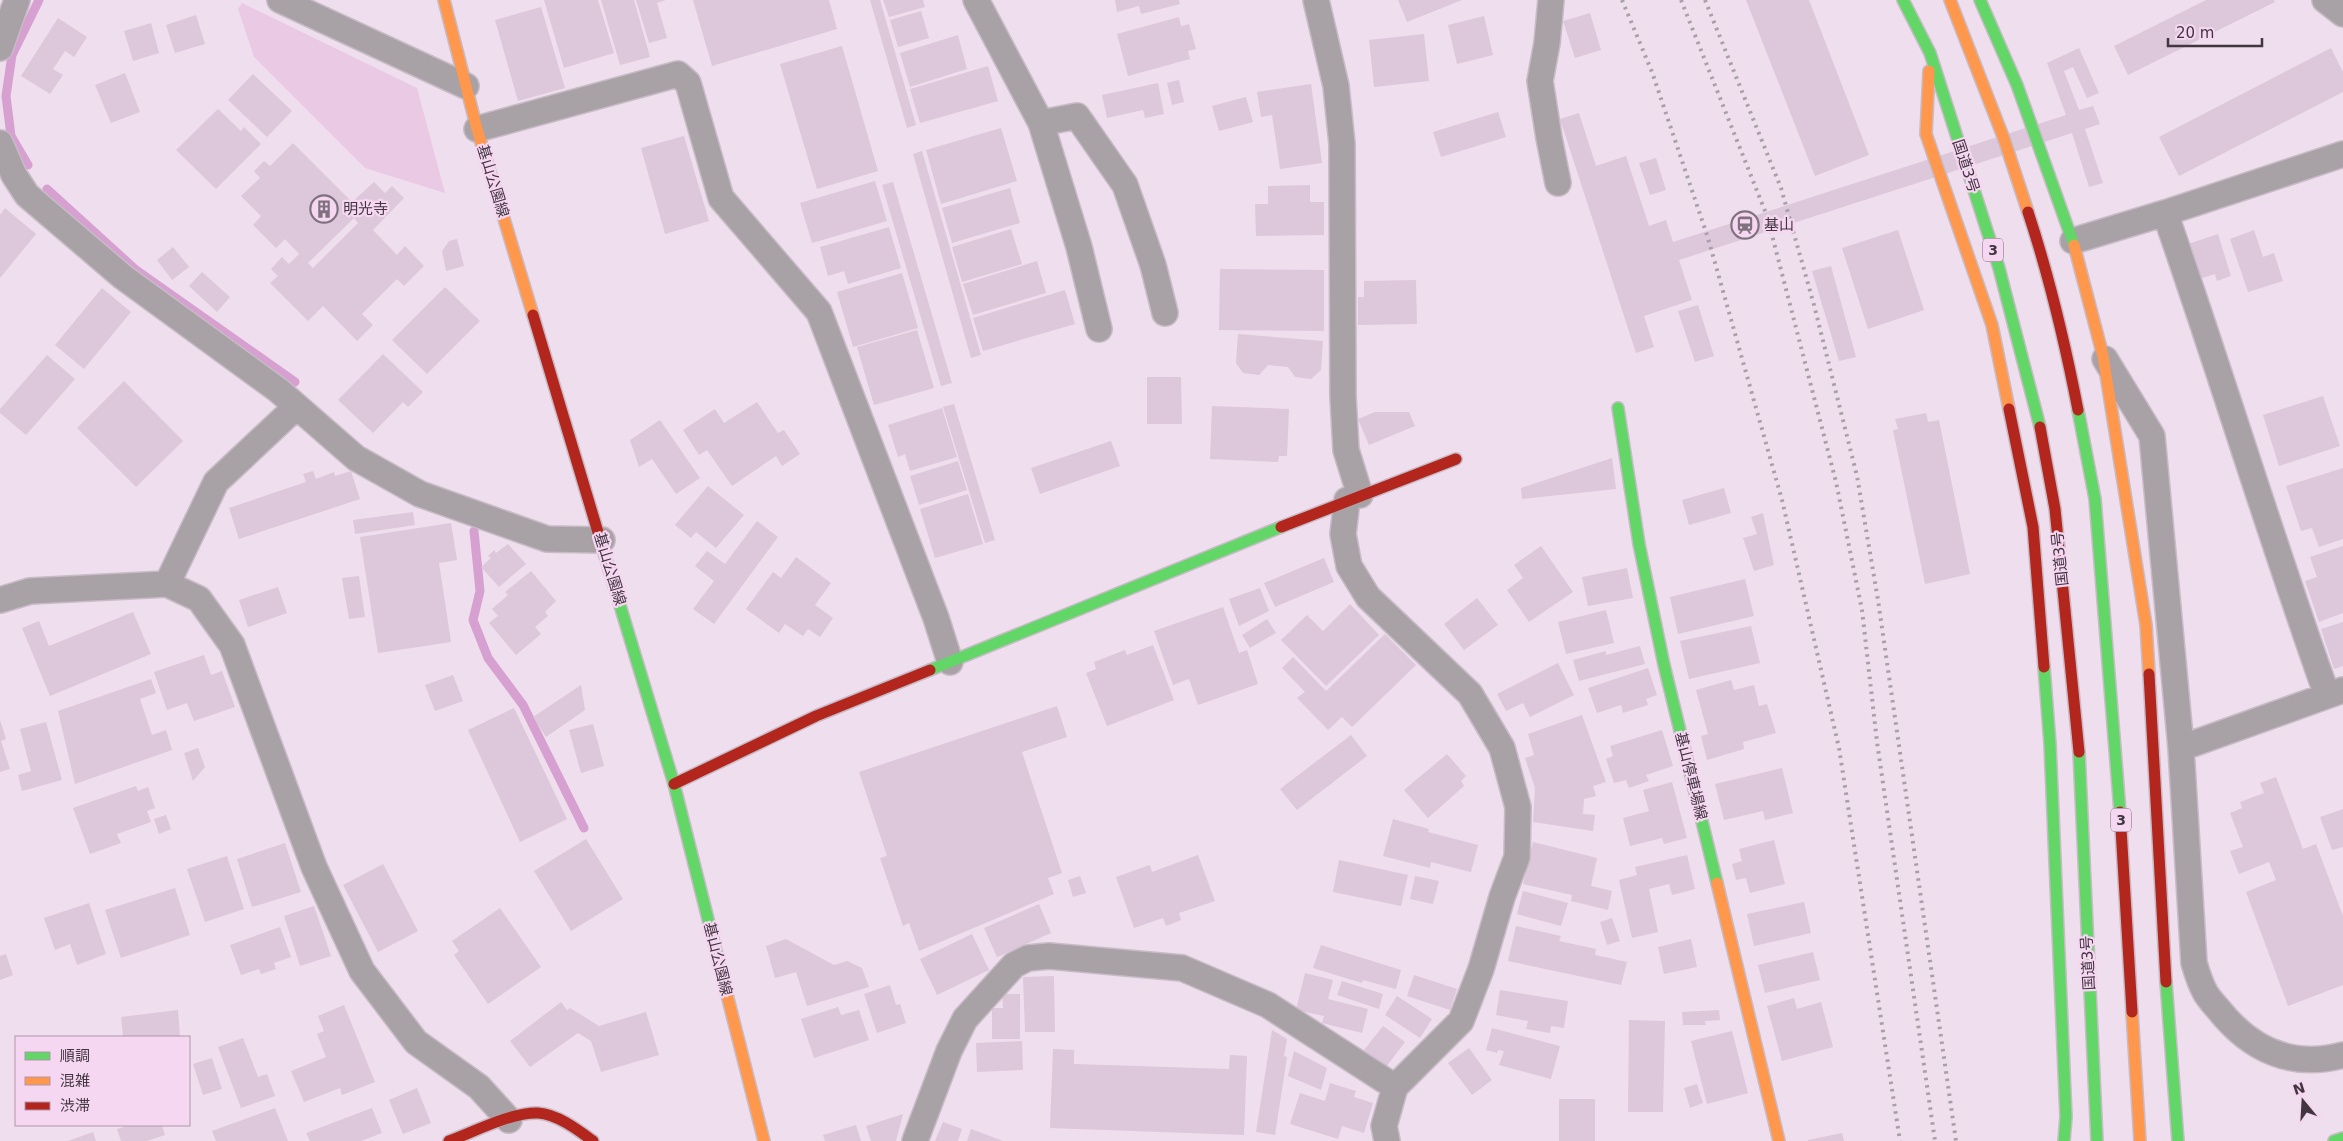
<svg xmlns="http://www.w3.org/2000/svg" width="2343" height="1141" font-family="'DejaVu Sans','Noto Sans JP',sans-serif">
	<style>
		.green { fill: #eac9e5 }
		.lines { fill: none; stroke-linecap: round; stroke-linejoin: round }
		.stream { stroke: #d6a0d0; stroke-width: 9 }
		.building { fill: #ddc7da; fill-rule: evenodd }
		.street-casing { stroke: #c7bbc6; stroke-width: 28 }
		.fast-casing { stroke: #c7bbc6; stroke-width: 14 }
		.slow-casing { stroke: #c7bbc6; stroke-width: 14 }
		.jam-casing { stroke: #c7bbc6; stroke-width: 14 }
		.street { stroke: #a8a1a6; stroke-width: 25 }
		.fast { stroke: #63d668; stroke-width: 11 }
		.slow { stroke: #ff974d; stroke-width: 11 }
		.jam { stroke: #b3261e; stroke-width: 11 }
		.rail { stroke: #a7a0a6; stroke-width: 4; stroke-dasharray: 2.5 5; stroke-linecap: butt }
		.labels { text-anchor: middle; stroke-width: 4.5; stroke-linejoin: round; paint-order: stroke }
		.shield { fill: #f6d7f2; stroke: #786676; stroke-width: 1 }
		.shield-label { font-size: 14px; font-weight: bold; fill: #423641 }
		.street-label { font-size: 15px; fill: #423641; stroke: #f6d7f2 }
		.poi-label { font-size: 15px; fill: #423641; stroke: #f6d7f2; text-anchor: start }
	</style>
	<rect width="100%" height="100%" fill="#efdeed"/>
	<path class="green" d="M242 3 417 88 445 193 365 168 254 57 238 9Z"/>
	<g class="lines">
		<path class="stream" d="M28 165 11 136 6 96 12 55 39 0
			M47 189 136 270 295 382
			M474 531 480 591 473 620 488 658 523 705 584 828"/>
	</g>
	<path class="building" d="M544 0H598L614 53 564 68Z
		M601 0H634L650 57 620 65Z
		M636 0H666L657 3 667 38 649 43Z
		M693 0H829L837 29 712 66Z
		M870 0H880L916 125 907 128Z
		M883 0H923L925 7 889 17Z
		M1115 0H1179L1180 4 1141 14 1139 6 1117 12Z
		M1398 0H1462L1407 22Z
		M1746 0H1809L1869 155 1815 176Z
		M2206 0H2274L2275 2 2128 75 2114 46Z
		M541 7 565 88 518 101 495 20Z
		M921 11 929 38 898 47 890 20Z
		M1590 13 1601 50 1575 58 1563 21Z
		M196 15 205 44 175 53 166 25Z
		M1484 16 1493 55 1457 64 1448 25Z
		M1179 17 1181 26 1189 24 1196 49 1188 51 1190 59 1128 76 1117 34Z
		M58 18 87 37 74 57 65 51 53 69 63 75 50 94 21 76Z
		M151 23 159 53 133 61 124 31Z
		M1424 34 1429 81 1374 87 1369 40Z
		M958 35 967 69 910 87 900 53Z
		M842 46 878 171 817 189 780 64Z
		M2079 48 2099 93 2087 98 2073 67 2064 71 2079 110 2093 106 2100 124 2085 129 2103 183 2089 187 2072 133 1679 260 1692 300 1644 316 1654 347 1636 353 1560 119 1579 113 1596 166 1626 156 1649 226 1666 220 1673 242 2066 115 2047 63Z
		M2331 48 2343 72V92L2179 176 2159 137Z
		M988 66 998 101 920 123 910 89Z
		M125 73 140 112 111 123 95 85Z
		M253 74 292 111 267 137 228 100Z
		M1179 80 1184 102 1172 105 1167 83Z
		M1158 83 1164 114 1145 118 1143 110 1107 118 1102 95Z
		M1311 84 1322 163 1280 169 1272 115 1261 117 1257 92Z
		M1246 97 1253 122 1219 131 1212 106Z
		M218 109 241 131 244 127 261 144 216 189 176 150Z
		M1498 112 1506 137 1441 157 1433 132Z
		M1001 128 1017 181 941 204 926 150Z
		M684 136 709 221 665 234 641 148Z
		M293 143 352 202 374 182 385 193 392 186 404 198 373 230 397 255 405 246 424 266 404 286 397 279 362 314 373 325 357 341 323 306 308 321 270 283 278 276 271 269 282 257 289 264 299 254 285 239 276 248 253 225 261 216 241 196 260 178 254 171 264 161 270 166ZM354 218 358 223 313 268 308 263Z
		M922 151 981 355 971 358 913 154Z
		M1656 158 1666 190 1650 195 1639 163Z
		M875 181 887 221 812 243 800 203Z
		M893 182 952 383 941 386 882 185Z
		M1310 185V202H1324V235L1256 236 1255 204H1268V186Z
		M1010 188 1020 223 952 243 942 208Z
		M5 208 36 234 0 278V215Z
		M889 227 901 268 848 284 844 271 828 276 820 247Z
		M1011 229 1022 264 962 282 952 247Z
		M1898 230 1924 310 1868 329 1842 248Z
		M2254 230 2263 257 2274 253 2283 281 2248 292 2230 239Z
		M2218 234 2231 276 2217 281 2215 274 2199 279 2188 244Z
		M457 239 464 266 446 271 442 251 449 241Z
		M173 247 189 267 172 280 157 260Z
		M1037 261 1046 293 973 315 963 284Z
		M1831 266 1856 357 1839 361 1812 271Z
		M1220 269 1324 270V331L1219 330Z
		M202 272 230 297 217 312 189 286Z
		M902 273 918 328 853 347 837 292Z
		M1416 280 1417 324 1358 325V297H1364V281Z
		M445 287 480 321 427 374 392 340Z
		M102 288 131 312 84 369 55 345Z
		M1065 290 1075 324 983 351 973 318Z
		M1698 305 1714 356 1695 362 1678 311Z
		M917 330 934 388 874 405 857 347Z
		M1238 334 1323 341 1321 370 1311 379 1295 377 1288 367 1268 365 1259 375 1243 373 1236 363Z
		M383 354 423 392 408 407 403 402 373 433 338 400Z
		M47 355 75 379 26 435 0 413V409Z
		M1147 377H1181L1182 424H1147Z
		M124 381 183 441 136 487 77 428Z
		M2323 396 2340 446 2279 466 2263 415Z
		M757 402 778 433 784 430 800 454 782 466 776 456 732 486 707 450 699 455 683 430 715 409 724 423Z
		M954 404 995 540 985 543 943 407Z
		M1212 406 1289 409 1287 456H1279L1278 462 1210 459Z
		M942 408 957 457 910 471 905 454 898 457 888 425Z
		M1375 412H1409L1415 426 1369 445 1358 419Z
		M1926 413 1928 422 1939 420 1970 574 1925 584 1893 430 1898 429 1895 419Z
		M660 420 700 478 676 494 652 459 639 467 630 440Z
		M1111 441 1120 466 1040 494 1031 468Z
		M1612 458 1616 489 1522 499 1521 488Z
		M958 461 967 490 919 505 910 476Z
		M2343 468V539L2319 547 2312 528 2301 531 2286 486Z
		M313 471 316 479 334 472 335 476 351 471 360 499 239 539 229 508 306 482 303 474Z
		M708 486 744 515 716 548 696 532 691 538 675 525Z
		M1724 488 1731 513 1689 525 1682 500Z
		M968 494 983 544 935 558 920 509Z
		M413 512 415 525 355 534 353 520Z
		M1763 513 1774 565 1754 571 1743 538 1757 534 1751 517Z
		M757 521 778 537 714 624 693 609 714 581 695 566 707 551 725 564Z
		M451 523 457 560 439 563 451 642 378 653 360 537Z
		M508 544 526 564 499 587 481 567 491 558 488 556 494 550 496 553Z
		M1541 546 1573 592 1529 622 1507 590 1523 578 1514 565Z
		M2343 546V613L2319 622 2305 581 2317 577 2310 557Z
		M796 557 831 583 815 605 833 618 820 637 808 629 803 636 785 624 779 633 746 609 773 572 781 578Z
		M1324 558 1334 582 1275 607 1264 583Z
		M1627 568 1633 598 1588 606 1582 577Z
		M531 571 556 601 545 612 548 616 535 627 541 634 516 655 489 623 498 616 492 609 508 595 505 592Z
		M359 576 365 617 349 619 342 578Z
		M1745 579 1754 616 1678 634 1670 597Z
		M278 587 287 613 248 627 239 600Z
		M1260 588 1269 611 1239 626 1229 599Z
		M1477 598 1498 625 1464 650 1444 624Z
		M1350 604 1379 635 1326 686 1281 640 1307 615 1323 631Z
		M1223 607 1239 653 1247 650 1258 684 1198 705 1189 679 1173 685 1154 631Z
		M1606 610 1614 643 1566 654 1558 622Z
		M133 612 151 654 50 696 22 628 39 621 49 646Z
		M1267 619 1276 633 1250 648 1242 635Z
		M2343 622V666L2334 669 2321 629Z
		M1751 626 1760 663 1689 679 1680 641Z
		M1385 634 1416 665 1352 727 1342 717 1328 730 1297 698 1305 692 1282 668 1293 657 1326 691Z
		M1153 645 1174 700 1107 726 1086 673 1096 669 1094 662 1125 650 1127 655Z
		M1640 646 1645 664 1579 681 1573 660 1606 651V655Z
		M204 655 211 675 222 671 235 707 194 721 187 703 167 710 154 672Z
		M1558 663 1574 695 1530 717 1523 703 1506 711 1497 694Z
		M1648 668 1657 695 1646 699 1648 705 1623 713 1621 705 1597 713 1588 688Z
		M453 675 463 701 435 711 425 685Z
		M151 679 156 693 140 699 152 735 166 730 172 750 75 784 58 711Z
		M1731 680 1734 690 1754 685 1759 706 1767 704 1776 733 1743 742 1744 749 1707 760 1701 736 1708 734 1696 690Z
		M581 685 585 710 546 737 533 717Z
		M1057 706 1067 737 1022 752 1062 873 1048 878 1054 894 919 951 909 923 903 926 880 858 887 856 859 772Z
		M514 708 567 819 520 842 468 730Z
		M1582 715 1606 782 1593 786 1596 796 1584 799 1583 814 1595 815 1593 831 1533 822 1535 788 1525 758 1534 755 1528 734Z
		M0 720 6 739 1 741 10 769 0 772Z
		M46 722 62 780 22 791 18 775 31 771 20 729Z
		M593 724 604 766 581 773 569 730Z
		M1662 730 1673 766 1646 775 1649 781 1629 788 1626 780 1614 783 1606 759 1613 756 1610 746Z
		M1351 735 1367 756 1297 810 1280 789Z
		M198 748 205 767 193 781 184 753Z
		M1447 754 1466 776 1461 781 1464 786 1428 818 1404 790Z
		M1782 768 1793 813 1765 820 1763 811 1724 820 1715 784Z
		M2276 777 2303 849 2316 844 2343 916V985L2288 1006 2246 892 2276 880 2269 862 2239 874 2230 851 2243 847 2230 813 2242 808 2240 802 2264 793 2260 783Z
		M1672 782 1687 838 1664 844 1662 838 1630 846 1623 818 1649 811 1643 790Z
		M136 786 138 791 148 787 155 808 147 811 151 822 117 834 121 843 90 854 73 808Z
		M2343 809V847L2332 850 2320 817Z
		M166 815 171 829 159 834 154 819Z
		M1393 819 1429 829 1428 832 1478 845 1471 872 1431 862 1430 868 1383 856Z
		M586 839 623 899 571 931 534 871Z
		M1774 840 1785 884 1750 893 1746 878 1736 880 1732 864 1742 861 1739 849Z
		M1533 842 1597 858 1591 886 1612 891 1608 910 1571 901 1572 895 1523 884Z
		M285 843 301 892 252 907 237 859Z
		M1198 855 1215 901 1179 913 1181 920 1166 926 1163 918 1134 928 1116 877 1150 865 1152 872Z
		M1687 855 1695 889 1672 895 1669 884 1649 889 1658 932 1632 938 1619 880 1637 875 1635 867Z
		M227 856 244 909 205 922 187 869Z
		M1339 860 1408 875 1401 906 1333 892Z
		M383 864 418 931 378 952 343 885Z
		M1080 876 1086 893 1073 897 1068 880Z
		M1415 876 1439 881 1433 904 1410 899Z
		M175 888 190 935 121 958 105 910Z
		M1523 891 1568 903 1561 926 1517 914Z
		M1804 902 1811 933 1754 946 1747 914Z
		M89 903 106 954 77 965 70 944 55 950 44 918Z
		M1039 904 1051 933 997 957 984 928Z
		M314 906 331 956 300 966 284 916Z
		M500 908 541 967 488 1004 454 955 459 951 452 941Z
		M1612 918 1620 941 1607 945 1600 922Z
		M1516 926 1561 936 1559 941 1596 949 1595 955 1627 962 1621 985 1508 961Z
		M280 927 291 957 274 963 276 969 261 974 259 969 241 975 230 945Z
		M972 934 989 970 937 995 920 959Z
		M786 939 834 965 847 961 862 968 869 987 807 1006 796 972 775 978 766 946Z
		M1691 939 1697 967 1664 974 1658 947Z
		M1321 945 1401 970 1396 989 1363 980 1362 983 1313 968Z
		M1813 952 1820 980 1765 993 1758 965Z
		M6 954 13 975 0 980V956Z
		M1305 973 1333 980 1328 999 1368 1009 1362 1033 1322 1023 1324 1016 1296 1010Z
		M1414 975 1457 989 1450 1010 1407 996Z
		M1054 976 1055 1032H1025L1023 977Z
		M1342 981 1383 994 1379 1009 1337 995Z
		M890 985 896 1005 900 1004 906 1023 877 1033 864 994Z
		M1500 990 1568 1001 1564 1028 1551 1026 1550 1033 1526 1029 1528 1021 1496 1015Z
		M1002 994H1020V1039H992V1008H1003Z
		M1397 996 1432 1019 1420 1038 1385 1015Z
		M1794 998 1797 1009 1821 1002 1833 1047 1782 1061 1767 1006Z
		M561 1002 567 1010 570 1008 599 1026 646 1012 659 1055 601 1072 591 1041 578 1033 530 1067 510 1041Z
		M344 1005 375 1082 342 1095 340 1088 304 1102 291 1071 326 1057 317 1034 324 1031 318 1016Z
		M838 1007 841 1015 859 1010 869 1040 814 1058 801 1019Z
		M178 1010 180 1037H123L121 1017Z
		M1719 1010 1720 1020 1705 1021 1706 1025H1683L1682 1012Z
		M1629 1020 1665 1021 1663 1112H1628Z
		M1383 1026 1405 1042 1386 1067 1364 1050Z
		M1492 1028 1560 1046 1551 1079 1499 1065 1504 1051 1498 1050 1497 1053 1486 1050Z
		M1272 1030 1287 1039 1284 1056 1287 1057 1275 1135 1256 1132Z
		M1732 1031 1748 1093 1707 1104 1691 1041Z
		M243 1038 258 1077 267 1074 275 1096 241 1108 218 1047Z
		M1022 1041 1023 1070 977 1072 976 1043Z
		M1469 1048 1492 1080 1472 1095 1448 1063Z
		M1053 1049 1074 1050V1064L1229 1069 1230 1055 1247 1056 1244 1135 1050 1128Z
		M1294 1051 1327 1068 1321 1090 1288 1076Z
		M212 1058 222 1089 203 1095 193 1064Z
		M1330 1083 1356 1091 1354 1097 1373 1103 1364 1133 1342 1126 1338 1139 1290 1124 1300 1093 1325 1101Z
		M1697 1084 1703 1103 1690 1108 1684 1088Z
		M417 1088 431 1123 403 1134 389 1100Z
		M1559 1099H1595V1141H1559Z
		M275 1108 288 1141H216L212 1131Z
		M372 1108 382 1133 361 1141H310L306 1133Z
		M903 1114 896 1141H871L866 1126Z
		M943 1122 962 1129 958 1141H935Z
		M126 1125H166L162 1126 165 1135 147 1141H121L117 1129 127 1126Z
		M856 1125 861 1141H825L823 1135Z
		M971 1129 1003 1141H967Z
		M93 1132 96 1141H68Z
		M1842 1133 1844 1141H1808V1140Z"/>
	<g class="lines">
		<g class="street-casing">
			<path id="street" d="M280 0 466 86
				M976 0 1041 123 1079 247 1099 329
				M1316 0 1336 86 1342 144 1343 397 1346 450 1360 495
				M1551 0 1547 43 1540 81 1549 138 1558 183
				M2325 0 2343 14
				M0 48 17 0
				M1041 123 1077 116 1125 185 1153 265 1165 313
				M477 129 678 74 688 83 721 198 819 312 936 618 950 662
				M0 143 14 175 27 195 123 277 278 390 356 458 420 494 547 539 602 540
				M2165 213C2221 373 2270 536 2327 695
				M2073 241 2165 213 2343 154
				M2105 359 2152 436 2181 748 2194 963C2197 973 2200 983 2205 992 2208 998 2214 1004 2219 1010 2251 1050 2292 1069 2343 1055
				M1347 500 1343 534 1349 566 1368 597 1470 694 1502 748 1518 807 1517 857 1502 897 1481 969 1461 1021 1395 1087 1384 1126 1387 1141
				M167 584 216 482 296 407
				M0 600 30 591 167 584 199 599 232 645 314 867 362 971 416 1042 479 1087 509 1120
				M2181 748 2343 690
				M915 1141 949 1051 965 1019 1014 965 1028 958 1049 956 1182 968 1268 1005 1395 1087"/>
		</g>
		<g class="fast-casing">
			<path id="fast" d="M1903 0 1930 53 1999 268 2040 427
				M1980 0 2017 85 2074 245
				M1618 408 1639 544 1664 665 1717 883
				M2078 410 2095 499 2120 812
				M609 569 674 784 718 959
				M2044 667 2050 744 2066 1117 2064 1141
				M930 670 1281 527
				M2079 752 2097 1141
				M2166 982 2178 1141
				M2334 1141 2343 1138"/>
		</g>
		<g class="slow-casing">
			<path id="slow" d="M444 0 477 129 533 315
				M1950 0 2004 139 2028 212
				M1929 71 1926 134 1992 325 2009 409
				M2074 245 2103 356 2146 625 2149 674
				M1717 883 1779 1141
				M718 959 764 1141
				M2132 1012 2140 1141"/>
		</g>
		<g class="jam-casing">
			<path id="jam" d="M2028 212C2049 276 2065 343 2078 410
				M533 315 609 569
				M2009 409 2033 527 2044 667
				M2040 427 2055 509 2079 752
				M1281 527 1456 459
				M2149 674 2166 982
				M674 784 816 716 930 670
				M2120 812 2132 1012
				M449 1141C474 1132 511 1112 538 1113 557 1114 578 1130 593 1141"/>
		</g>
		<use href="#street" class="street"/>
		<use href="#fast" class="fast"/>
		<use href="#slow" class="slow"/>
		<use href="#jam" class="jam"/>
		<path class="rail" d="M1622 0 1652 72 1708 238 1782 500 1839 748 1900 1141
			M1681 0 1767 216 1836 482 1862 610 1877 742 1935 1141
			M1705 0 1781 188 1814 305 1857 476 1878 600 1956 1141"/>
	</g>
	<defs>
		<g id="building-ring" transform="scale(1.4375)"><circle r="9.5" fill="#f6d7f2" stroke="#7f717d" stroke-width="1.5"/><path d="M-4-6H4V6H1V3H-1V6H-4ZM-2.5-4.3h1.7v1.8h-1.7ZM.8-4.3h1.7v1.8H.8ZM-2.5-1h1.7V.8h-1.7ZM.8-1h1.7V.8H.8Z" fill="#7f717d"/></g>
		<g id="station-ring" transform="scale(1.4375)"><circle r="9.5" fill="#f6d7f2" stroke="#7f717d" stroke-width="1.5"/><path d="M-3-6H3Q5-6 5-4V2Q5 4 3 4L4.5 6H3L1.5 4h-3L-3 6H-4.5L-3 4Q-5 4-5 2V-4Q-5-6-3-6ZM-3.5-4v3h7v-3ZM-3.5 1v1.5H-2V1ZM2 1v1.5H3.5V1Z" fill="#7f717d"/></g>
	</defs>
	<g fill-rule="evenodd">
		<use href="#building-ring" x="324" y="209"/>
		<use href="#station-ring" x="1745" y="225"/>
	</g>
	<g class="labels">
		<g class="shield">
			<rect x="1983" y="238.5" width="20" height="23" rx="4"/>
			<rect x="2111" y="808.5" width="20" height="23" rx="4"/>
		</g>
		<g class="shield-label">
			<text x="1993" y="255">3</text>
			<text x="2121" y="825">3</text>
		</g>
		<g class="street-label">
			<text transform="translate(1966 166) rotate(72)" y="5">国道3号</text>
			<text transform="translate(493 181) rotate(73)" y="5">基山公園線</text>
			<text transform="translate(2060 559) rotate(-96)" y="5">国道3号</text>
			<text transform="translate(610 569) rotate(73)" y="5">基山公園線</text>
			<text transform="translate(1691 776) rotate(76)" y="5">基山停車場線</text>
			<text transform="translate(718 959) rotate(76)" y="5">基山公園線</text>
			<text transform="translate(2088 963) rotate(-93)" y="5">国道3号</text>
		</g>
		<g class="poi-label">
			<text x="343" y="214">明光寺</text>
			<text x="1764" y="230">基山</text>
		</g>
	</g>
	<rect x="15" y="1036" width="175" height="90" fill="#f6d7f2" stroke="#ae97ab"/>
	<rect x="25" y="1052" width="25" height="8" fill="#63d668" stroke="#ae97ab"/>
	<text x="60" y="1061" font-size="15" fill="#423641">順調</text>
	<rect x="25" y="1077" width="25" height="8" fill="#ff974d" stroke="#ae97ab"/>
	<text x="60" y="1086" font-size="15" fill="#423641">混雑</text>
	<rect x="25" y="1102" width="25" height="8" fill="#b3261e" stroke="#ae97ab"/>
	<text x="60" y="1111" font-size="15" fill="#423641">渋滞</text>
	<g transform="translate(2303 1101) rotate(342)" stroke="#f6d7f2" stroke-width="4" paint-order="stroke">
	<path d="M0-4L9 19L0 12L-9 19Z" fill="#423641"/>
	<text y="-8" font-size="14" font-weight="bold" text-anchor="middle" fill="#423641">N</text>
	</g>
	<path d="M2168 38v8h94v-8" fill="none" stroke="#423641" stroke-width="2.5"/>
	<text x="2176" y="38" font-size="15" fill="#423641" stroke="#f6d7f2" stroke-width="4" paint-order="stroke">20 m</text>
</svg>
